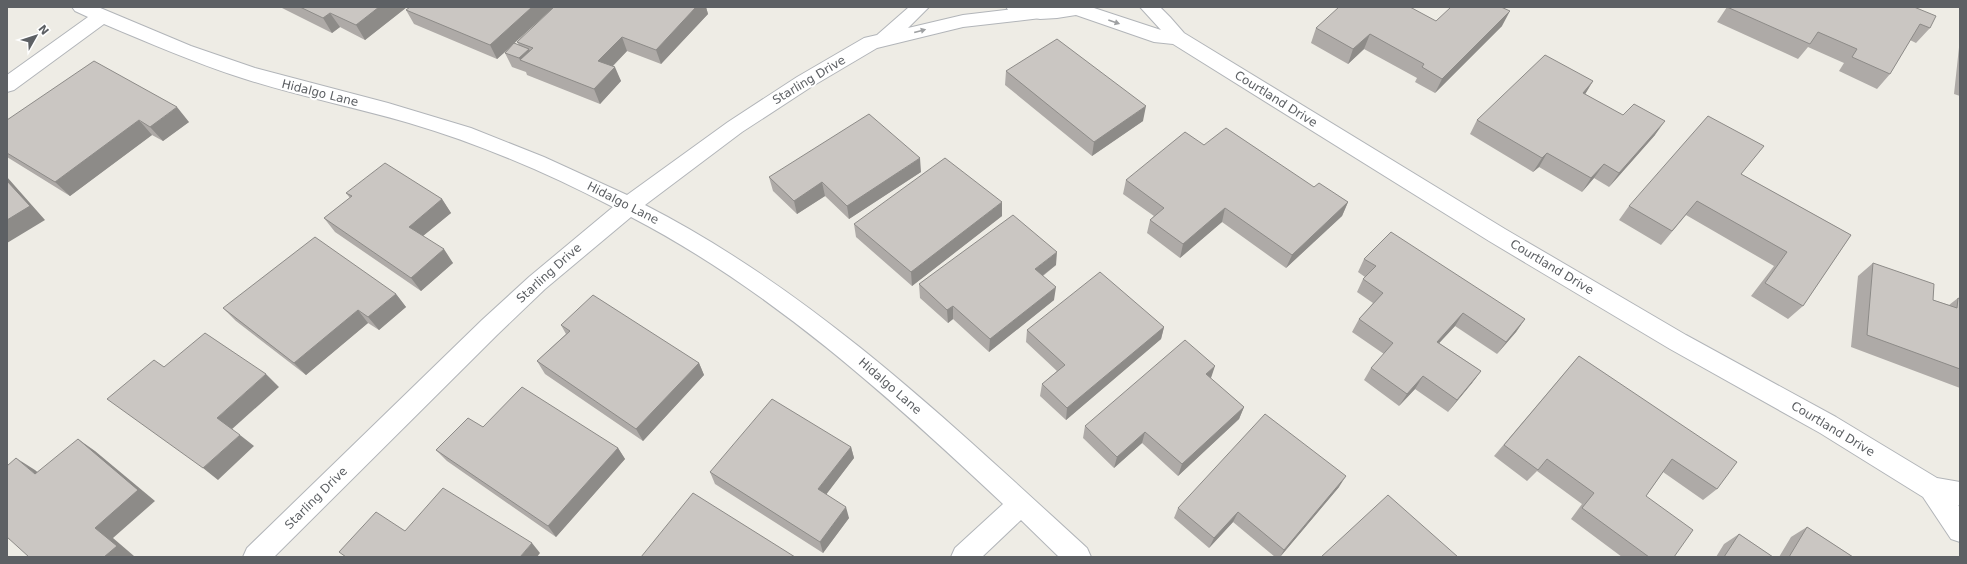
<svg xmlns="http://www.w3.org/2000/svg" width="1967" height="564" font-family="'DejaVu Sans',sans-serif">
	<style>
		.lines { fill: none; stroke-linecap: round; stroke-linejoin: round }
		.minor-casing { stroke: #b2b5b9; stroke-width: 2 }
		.tertiary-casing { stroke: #b2b5b9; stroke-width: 2 }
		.minor { fill: #fff; fill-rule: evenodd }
		.tertiary { fill: #fff; fill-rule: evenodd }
		.wall { fill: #aeaaa7 }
		.shaded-wall { fill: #8d8b88 }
		.building { fill: #cac6c2; stroke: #8d8b88 }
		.oneway { fill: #9ea0a2 }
		.labels { text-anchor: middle; stroke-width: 4; stroke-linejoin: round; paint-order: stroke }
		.street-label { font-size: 12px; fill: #5d6064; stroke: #fff }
	</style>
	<rect width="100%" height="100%" fill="#eeece5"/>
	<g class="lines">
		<g class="minor-casing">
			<path id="minor" d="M72 7H98L191 46 255 68 388 103 471 128 544 157 627 195 728 122 797 77 864 38 877 35 909 7H929L908 28 963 15 1031 7 1047 8 1050 12 1047 16 1041 18 963 27 877 48 811 87 742 132 645 205C813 291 949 422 1087 548L1091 557H1059L1021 520 982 557H951L955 548 1003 504C888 396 771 290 631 217L545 289 498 334 274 557H243L247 548 482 320 529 277 613 207C548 173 480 144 409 123 354 107 297 96 242 78 195 63 149 43 104 24L14 90 7 92V75L88 17 75 11Z"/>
		</g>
		<g class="tertiary-casing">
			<path id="tertiary" d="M1006 7H1091L1161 30 1140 7H1160L1170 17 1184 33 1505 229 1686 335 1836 417 1937 478 1960 482V506L1958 505 1960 508V542L1951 539 1923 497 1820 433 1670 349 1489 241 1173 44 1154 42 1076 15 1057 18 1040 19 1009 11Z"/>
		</g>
		<use href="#minor" class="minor"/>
		<use href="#tertiary" class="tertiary"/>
	</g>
	<path class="wall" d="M280 7H407L365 40 340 27 332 33Z
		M554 7 514 43 519 45 517 42 554 7H706L708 14 661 64 627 51 613 66 621 81 600 104 527 75 526 72 512 67 505 53 513 45 497 59 414 24 406 10Z
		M1727 7H1914L1930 28 1916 43 1910 40 1890 74 1877 89 1839 71 1844 63 1808 47 1798 59 1717 22Z
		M1436 21 1502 26 1435 93 1415 82 1417 78 1364 49 1348 64 1311 43 1316 28Z
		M1960 38V96L1954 94Z
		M1006 71 1143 121 1092 156 1005 85Z
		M1593 81 1585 94 1655 135 1609 187 1594 178 1582 192 1539 167 1533 172 1470 134 1477 120Z
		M7 120 189 122 163 141 152 135 70 196 7 157Z
		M1204 145 1314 187 1348 202 1342 216 1286 268 1222 222 1180 258 1147 233 1150 220 1154 216 1123 194 1126 180Z
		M921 172 849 219 825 196 797 214 773 191 769 177Z
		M1741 174 1851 235 1803 306 1788 319 1751 296 1774 266 1686 215 1661 245 1619 220 1629 206Z
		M346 193 442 199 451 213 423 236 453 263 421 291 335 232 324 218 350 198Z
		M1002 216 912 286 856 237 854 224Z
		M1364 259 1525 319 1516 332 1497 354 1455 326 1439 343 1481 371 1472 383 1448 412 1415 389 1399 406 1364 380 1371 368 1384 354 1352 332 1359 319 1373 303 1357 292 1363 279 1365 277 1358 272Z
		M1873 263 1933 300 1949 305 1958 298 1960 299V388L1851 347 1858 276Z
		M1056 265 1043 276 1054 300 989 352 953 319 948 323 920 298 919 284Z
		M396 294 406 307 379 330 368 323 306 375 236 321 223 308Z
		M561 325 699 363 704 375 643 441 545 374 537 361 566 334Z
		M1164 327 1161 339 1066 420 1040 396 1042 384 1057 371 1026 342 1027 330Z
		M1579 356 1717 489 1703 500 1663 472 1646 496 1674 557H1622L1571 519 1582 504 1537 471 1527 481 1494 456Z
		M1211 379 1244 407 1239 419 1178 476 1142 443 1114 468 1083 438 1085 426Z
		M483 427 618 448 625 459 556 537 447 461 436 450Z
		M851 447 854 458 826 494 849 518 823 553 715 484 710 472Z
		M1339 487 1280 557H1275L1233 522 1209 548 1174 518 1178 508Z
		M1807 527 1853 557H1779L1791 537Z
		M1739 534 1773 557H1716L1724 544Z"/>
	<path class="shaded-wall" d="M379 7H407L365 40 356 25Z
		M532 7H554L497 59 490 45Z
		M696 7H706L708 14 661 64 656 50Z
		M1510 11 1502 26 1435 93 1442 79Z
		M330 13 340 27 332 33 323 18Z
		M1370 34 1364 49 1348 64 1353 49Z
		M622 37 627 51 604 75 598 61Z
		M529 49 535 63 520 60 526 72 519 58Z
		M615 67 621 81 600 104 594 89Z
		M1593 81 1584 96 1583 93Z
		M1146 106 1143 121 1092 156 1094 142Z
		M177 107 189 122 163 141 150 127Z
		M139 120 152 135 70 196 55 182Z
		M1665 121 1655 135 1609 187 1619 173Z
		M1547 153 1539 167 1533 172 1542 158Z
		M920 158 921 172 849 219 847 206Z
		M1604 164 1594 178 1582 192 1591 178Z
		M7 177 45 220 7 243Z
		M822 182 825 196 797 214 794 201Z
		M442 199 451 213 418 240 409 227Z
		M1002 202V216L912 286 911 272Z
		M1348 202 1342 216 1286 268 1292 255Z
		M1225 208 1222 222 1180 258 1183 244Z
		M444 249 453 263 421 291 411 278Z
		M1057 252 1056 265 1034 282 1035 269Z
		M1056 287 1054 300 989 352 990 339Z
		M396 294 406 307 379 330 368 317Z
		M953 306V319L948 323 947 310Z
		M358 310 368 323 306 375 294 363Z
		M1463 313 1455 326 1429 354 1437 342Z
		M1525 319 1516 332 1497 354 1506 342Z
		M1164 327 1161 339 1066 420 1067 408Z
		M699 363 704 375 643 441 636 429Z
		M1215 366 1211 378 1202 386 1206 374Z
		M1481 371 1472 383 1448 412 1457 400Z
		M266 374 279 387 231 430 217 418Z
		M1423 376 1415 389 1399 406 1407 394Z
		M1244 407 1239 419 1178 476 1182 464Z
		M1145 432 1142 443 1114 468 1117 457Z
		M240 435 254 446 218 480 203 468Z
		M78 439 95 451 155 501 113 538 134 556 133 557H104L95 528Z
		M851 447 854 458 822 500 818 489Z
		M618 448 625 459 556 537 548 526Z
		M16 458 35 470 53 485 35 474Z
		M1346 476 1339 487 1280 557 1284 550Z
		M846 507 849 518 823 553 820 542Z
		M1238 512 1233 522 1209 548 1214 538Z
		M532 543 540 553 537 557H520Z"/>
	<path class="building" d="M300 7H379L356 25 330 13 323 18Z
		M410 7H532L490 45 406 10Z
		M554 7H696L656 50 622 37 598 61 615 67 594 89 520 60 533 48 517 42Z
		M1339 7H1410L1436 21 1451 7H1501L1510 11 1442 79 1422 67 1424 64 1370 34 1353 49 1316 28Z
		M1727 7H1914L1936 16 1930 28 1920 24 1890 74 1852 57 1857 49 1818 32 1810 44Z
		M1057 39 1146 106 1094 142 1006 71Z
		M514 43 529 49 519 58 505 53Z
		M1545 55 1593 81 1583 93 1623 115 1634 104 1665 121 1619 173 1604 164 1591 178 1547 153 1542 158 1477 120Z
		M94 61 177 107 150 127 139 120 55 182 7 153V120Z
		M869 114 920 158 847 206 822 182 794 201 769 177Z
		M1708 116 1764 146 1741 174 1851 235 1803 306 1765 283 1787 252 1697 201 1672 231 1629 206Z
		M1226 128 1314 187 1319 183 1348 202 1292 255 1225 208 1183 244 1150 220 1164 208 1126 180 1185 132 1204 145Z
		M945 158 1002 202 911 272 854 224Z
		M385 163 442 199 409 227 444 249 411 278 324 218 352 196 346 193Z
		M7 181 30 206 7 220Z
		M1013 215 1057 252 1035 269 1056 287 990 339 953 306 947 310 919 284Z
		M1391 232 1525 319 1506 342 1463 313 1437 342 1481 371 1457 400 1423 376 1407 394 1371 368 1393 343 1359 319 1383 293 1363 279 1376 266 1364 259Z
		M315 237 396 294 368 317 358 310 294 363 223 308Z
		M1873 263 1934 284 1933 300 1957 308 1958 298 1960 299V369L1867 335Z
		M1100 272 1164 327 1067 408 1042 384 1065 365 1027 330Z
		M593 295 699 363 636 429 537 361 570 331 561 325Z
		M205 333 266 374 217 418 240 435 203 468 107 399 154 360 164 367Z
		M1185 340 1215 366 1206 374 1244 407 1182 464 1145 432 1117 457 1085 426Z
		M1579 356 1737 462 1717 489 1672 459 1646 496 1693 530 1674 557H1649L1582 508 1594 493 1547 459 1538 470 1504 445Z
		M522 387 618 448 548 526 436 450 468 418 483 427Z
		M772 399 851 447 818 489 846 507 820 542 710 472Z
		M1265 414 1346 476 1284 550 1238 512 1214 538 1178 508Z
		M78 439 138 490 95 528 117 546 104 557H29L7 537V466L16 458 35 474Z
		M443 488 532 543 520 557H346L339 552 376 512 405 531Z
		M693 493 795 557H641Z
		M1388 495 1458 557H1321Z
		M1807 527 1853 557H1789Z
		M1739 534 1773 557H1724Z"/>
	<defs><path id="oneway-solid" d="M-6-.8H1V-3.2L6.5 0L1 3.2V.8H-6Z"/></defs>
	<g class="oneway">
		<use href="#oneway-solid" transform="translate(1114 22) rotate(19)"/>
		<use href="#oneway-solid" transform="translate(920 31) rotate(-15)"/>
	</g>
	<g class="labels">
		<g class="street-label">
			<text transform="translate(809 80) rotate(-31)" y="4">Starling Drive</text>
			<text transform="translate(320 93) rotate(14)" y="4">Hidalgo Lane</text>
			<text transform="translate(1276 99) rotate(32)" y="4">Courtland Drive</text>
			<text transform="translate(623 203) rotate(27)" y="4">Hidalgo Lane</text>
			<text transform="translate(1552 267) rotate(31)" y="4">Courtland Drive</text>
			<text transform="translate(549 273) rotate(-42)" y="4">Starling Drive</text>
			<text transform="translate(890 386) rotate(41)" y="4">Hidalgo Lane</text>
			<text transform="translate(1833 429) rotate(31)" y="4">Courtland Drive</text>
			<text transform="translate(316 498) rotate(-45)" y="4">Starling Drive</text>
		</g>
	</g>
	<rect width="1967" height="564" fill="none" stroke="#5d6064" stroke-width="16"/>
	<g transform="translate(36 36) rotate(51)" stroke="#ffffff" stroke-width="3" paint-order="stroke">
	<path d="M0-3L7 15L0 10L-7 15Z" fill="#5d6064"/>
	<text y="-6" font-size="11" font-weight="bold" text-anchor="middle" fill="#5d6064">N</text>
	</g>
</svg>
